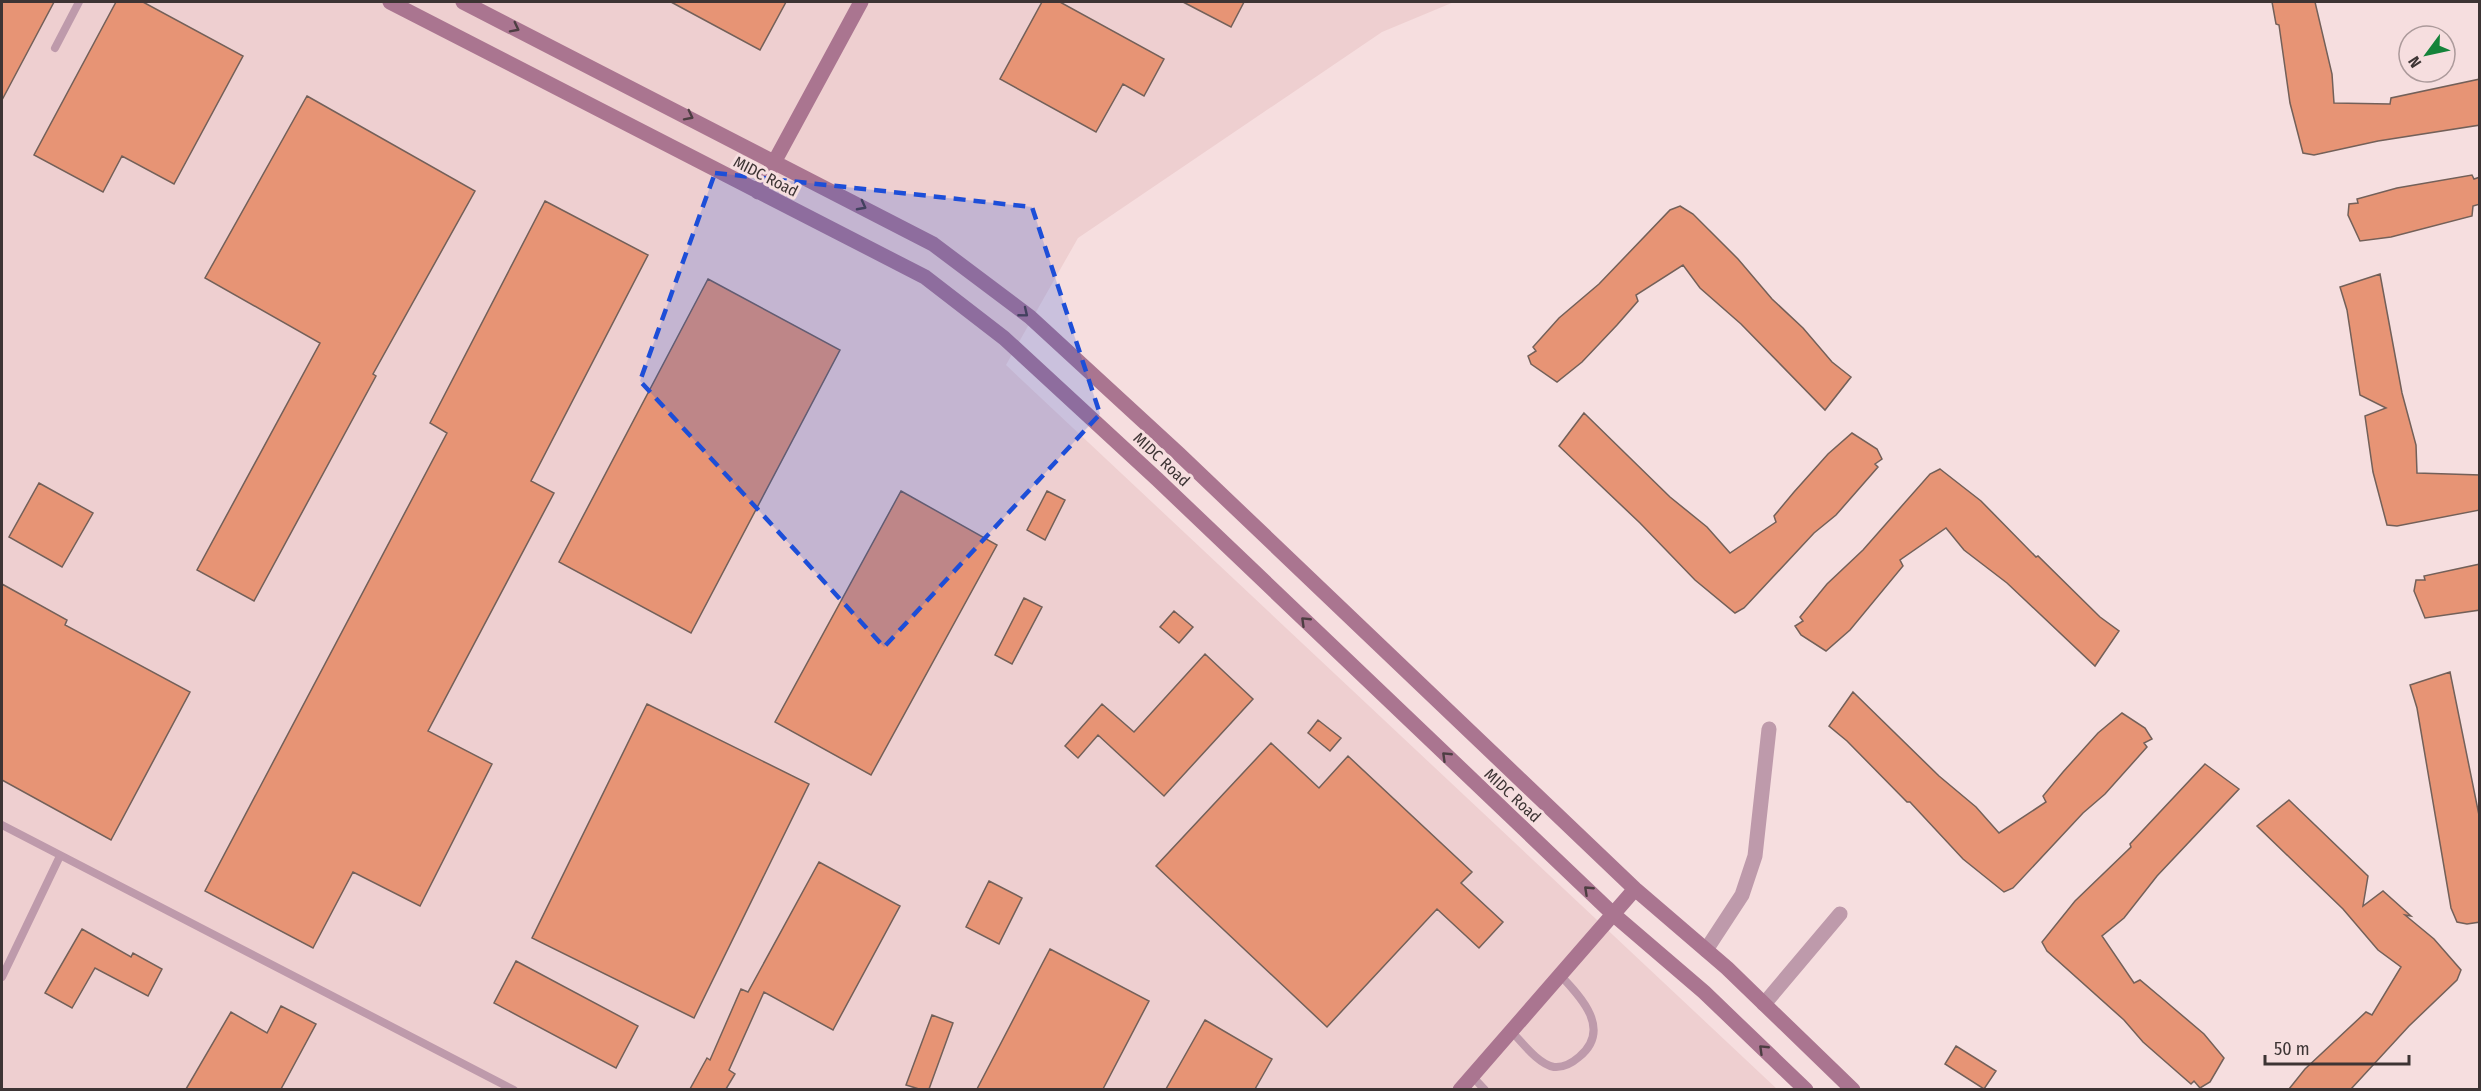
<svg xmlns="http://www.w3.org/2000/svg" width="2481" height="1091" font-family="'Fira Sans Condensed',sans-serif">
	<style>
		.built { fill: #eecfd0 }
		.building { fill: #e79475; stroke: #736059; stroke-width: 1.5 }
		.lines { fill: none; stroke-linecap: round; stroke-linejoin: round }
		.lane { stroke: #be9aab; stroke-width: 8 }
		.street { stroke: #be9aab; stroke-width: 15 }
		.secondary { stroke: #aa7590; stroke-width: 15 }
		.oneway { stroke: #4d3e42 }
		.marked { fill: #1d4ed8; fill-opacity: 0.2; stroke: #1d4ed8; stroke-width: 4.5; stroke-dasharray: 12 8; stroke-linejoin: round }
		.labels { text-anchor: middle; stroke-width: 6; stroke-linejoin: round; paint-order: stroke }
		.street-label { font-size: 16px; fill: #3d3434; stroke: #f6dedf }
	</style>
	<rect width="100%" height="100%" fill="#f6dedf"/>
	<path class="built" d="M2 2H1454L1382 32 1078 238 1006 365 1777 1089 2 1090Z"/>
	<path class="building" d="M2 2H54L2 100Z
		M116 2H143L243 56 174 184 122 156 103 192 34 155Z
		M671 2H786L760 50Z
		M1042 2H1060L1164 59 1144 96 1123 84 1096 132 1000 79Z
		M1183 2H1244L1231 27Z
		M2272 2H2315L2332 74 2334 103 2390 104 2391 98 2480 79V125L2378 141 2314 155 2303 153 2290 103 2279 25 2276 24Z
		M307 96 475 191 373 374 376 376 254 601 197 570 320 343 205 278Z
		M2472 175 2474 179 2480 177V204L2473 206 2472 216 2391 237 2360 241 2348 215 2349 204 2358 203 2357 199 2397 188Z
		M545 201 648 255 531 481 554 493 428 731 492 764 420 906 353 872 313 948 205 891 447 433 430 423Z
		M1680 206 1693 214 1738 259 1772 299 1803 328 1832 362 1851 377 1825 410 1741 324 1700 288 1683 265 1636 295 1638 301 1617 325 1582 362 1557 382 1531 364 1528 356 1536 351 1533 347 1559 318 1599 284 1670 210Z
		M2380 274 2402 393 2416 445 2417 473 2480 475V510L2397 526 2387 525 2373 472 2365 416 2386 408 2360 395 2347 310 2340 287Z
		M708 279 840 350 691 633 559 562Z
		M1584 413 1670 497 1707 527 1730 553 1776 522 1774 516 1794 492 1828 454 1852 433 1877 449 1882 459 1875 464 1878 467 1836 515 1814 533 1744 608 1735 613 1695 580 1640 523 1559 446Z
		M1940 469 1981 501 2036 557 2038 556 2100 617 2119 631 2095 666 2007 583 1964 550 1946 528 1900 560 1903 566 1850 630 1826 651 1801 635 1795 626 1803 621 1800 617 1827 584 1863 550 1930 474Z
		M39 483 93 513 62 567 9 537Z
		M901 491 997 545 871 775 775 722Z
		M1047 491 1065 500 1045 540 1027 530Z
		M2480 564V610L2425 618 2414 591 2416 580H2425L2424 576Z
		M2 584 67 620 65 625 190 692 111 840 2 780Z
		M1024 598 1042 607 1012 664 995 655Z
		M1174 611 1193 627 1179 643 1160 627Z
		M1205 654 1253 699 1164 796 1098 735 1078 758 1065 746 1102 704 1134 732Z
		M2450 672 2480 820V922L2467 924 2457 922 2451 908 2417 708 2410 685Z
		M1853 692 1939 776 1976 807 1999 833 2046 802 2043 796 2063 772 2098 733 2122 713 2145 728 2152 739 2144 743 2147 747 2105 794 2083 813 2013 888 2004 892 1963 859 1910 802H1907L1847 741 1829 726Z
		M647 704 809 784 694 1018 532 938Z
		M1318 720 1341 738 1330 751 1308 733Z
		M1271 743 1319 788 1348 756 1472 872 1461 883 1503 922 1479 948 1437 909 1327 1027 1156 866Z
		M2205 764 2239 789 2157 876 2124 918 2102 936 2134 983 2140 980 2164 1000 2204 1034 2224 1058 2210 1082 2200 1088 2194 1081 2191 1084 2143 1042 2124 1020 2047 951 2042 942 2075 901 2131 847 2130 844Z
		M2289 800 2368 876 2363 906 2383 891 2411 916 2405 915 2434 939 2461 970 2457 980 2409 1026 2351 1089H2289L2305 1069 2366 1012 2372 1015 2401 967 2378 950 2343 909 2257 826Z
		M819 862 900 906 833 1030 764 992 729 1070 735 1074 726 1089H690L707 1058 710 1060 741 989 748 992Z
		M989 881 1022 898 999 944 966 927Z
		M82 929 131 957 133 953 162 969 148 996 95 968 72 1008 45 993Z
		M1050 949 1149 1001 1103 1089H977Z
		M516 961 638 1026 616 1068 494 1003Z
		M281 1006 316 1024 281 1089H186L231 1012 267 1033Z
		M932 1015 953 1023 929 1089H919L906 1085Z
		M1205 1020 1272 1059 1255 1089H1166Z
		M1956 1046 1996 1071 1984 1089 1945 1064Z"/>
	<g class="lines">
		<path class="lane" d="M55 48 79 2
			M2 825 514 1090
			M2 977 60 856
			M1511 1031C1522 1042 1538 1064 1554 1067 1564 1068 1572 1063 1579 1057 1612 1030 1582 998 1560 975
			M1472 1076 1485 1090"/>
		<path class="street" d="M1706 950 1742 895 1755 856 1769 729
			M1764 1004 1840 914"/>
		<path class="secondary" d="M390 2 925 277 1004 338 1157 479 1613 914 1704 992 1806 1090
			M463 2 933 244 1030 317 1179 454 1635 889 1727 968 1853 1090
			M758 192 861 2
			M1460 1090 1635 889"/>
	</g>
	<defs><path id="oneway-chevron" d="M-2-3.5L2.5 0L-2 3.5" fill="none" stroke-width="1.6" stroke-linecap="round" stroke-linejoin="round" transform="scale(1.5)"/></defs>
	<g class="oneway">
		<use href="#oneway-chevron" transform="translate(515 28) rotate(27)"/>
		<use href="#oneway-chevron" transform="translate(689 116) rotate(27)"/>
		<use href="#oneway-chevron" transform="translate(862 206) rotate(28)"/>
		<use href="#oneway-chevron" transform="translate(1024 313) rotate(39)"/>
		<use href="#oneway-chevron" transform="translate(1305 621) rotate(-136)"/>
		<use href="#oneway-chevron" transform="translate(1446 756) rotate(-136)"/>
		<use href="#oneway-chevron" transform="translate(1588 890) rotate(-137)"/>
		<use href="#oneway-chevron" transform="translate(1763 1049) rotate(-136)"/>
	</g>
	<path class="marked" d="M715 173 1032 207 1100 414 884 647 640 381Z"/>
	<g class="labels">
		<g class="street-label">
			<text transform="translate(766 176) rotate(27)" y="6">MIDC Road</text>
			<text transform="translate(1162 459) rotate(43)" y="6">MIDC Road</text>
			<text transform="translate(1513 795) rotate(43)" y="6">MIDC Road</text>
		</g>
	</g>
	<rect width="2481" height="1091" fill="none" stroke="#3d3434" stroke-width="6"/>
	<g transform="translate(2427 54) rotate(237)"><circle r="28" fill="#f6dedf" stroke="#ac9a9b" stroke-width="1.5"/>
	<path d="M0-4.5L10 22L0 15L-10 22Z" fill="#15833a"/>
	<text y="-9" font-size="16" font-weight="bold" text-anchor="middle" fill="#3d3434">N</text>
	</g>
	<path d="M2265 1055v9h144v-9" fill="none" stroke="#3d3434" stroke-width="3"/>
	<text x="2274" y="1055" font-size="18" fill="#3d3434" stroke="#f6dedf" stroke-width="4.5" paint-order="stroke">50 m</text>
</svg>
